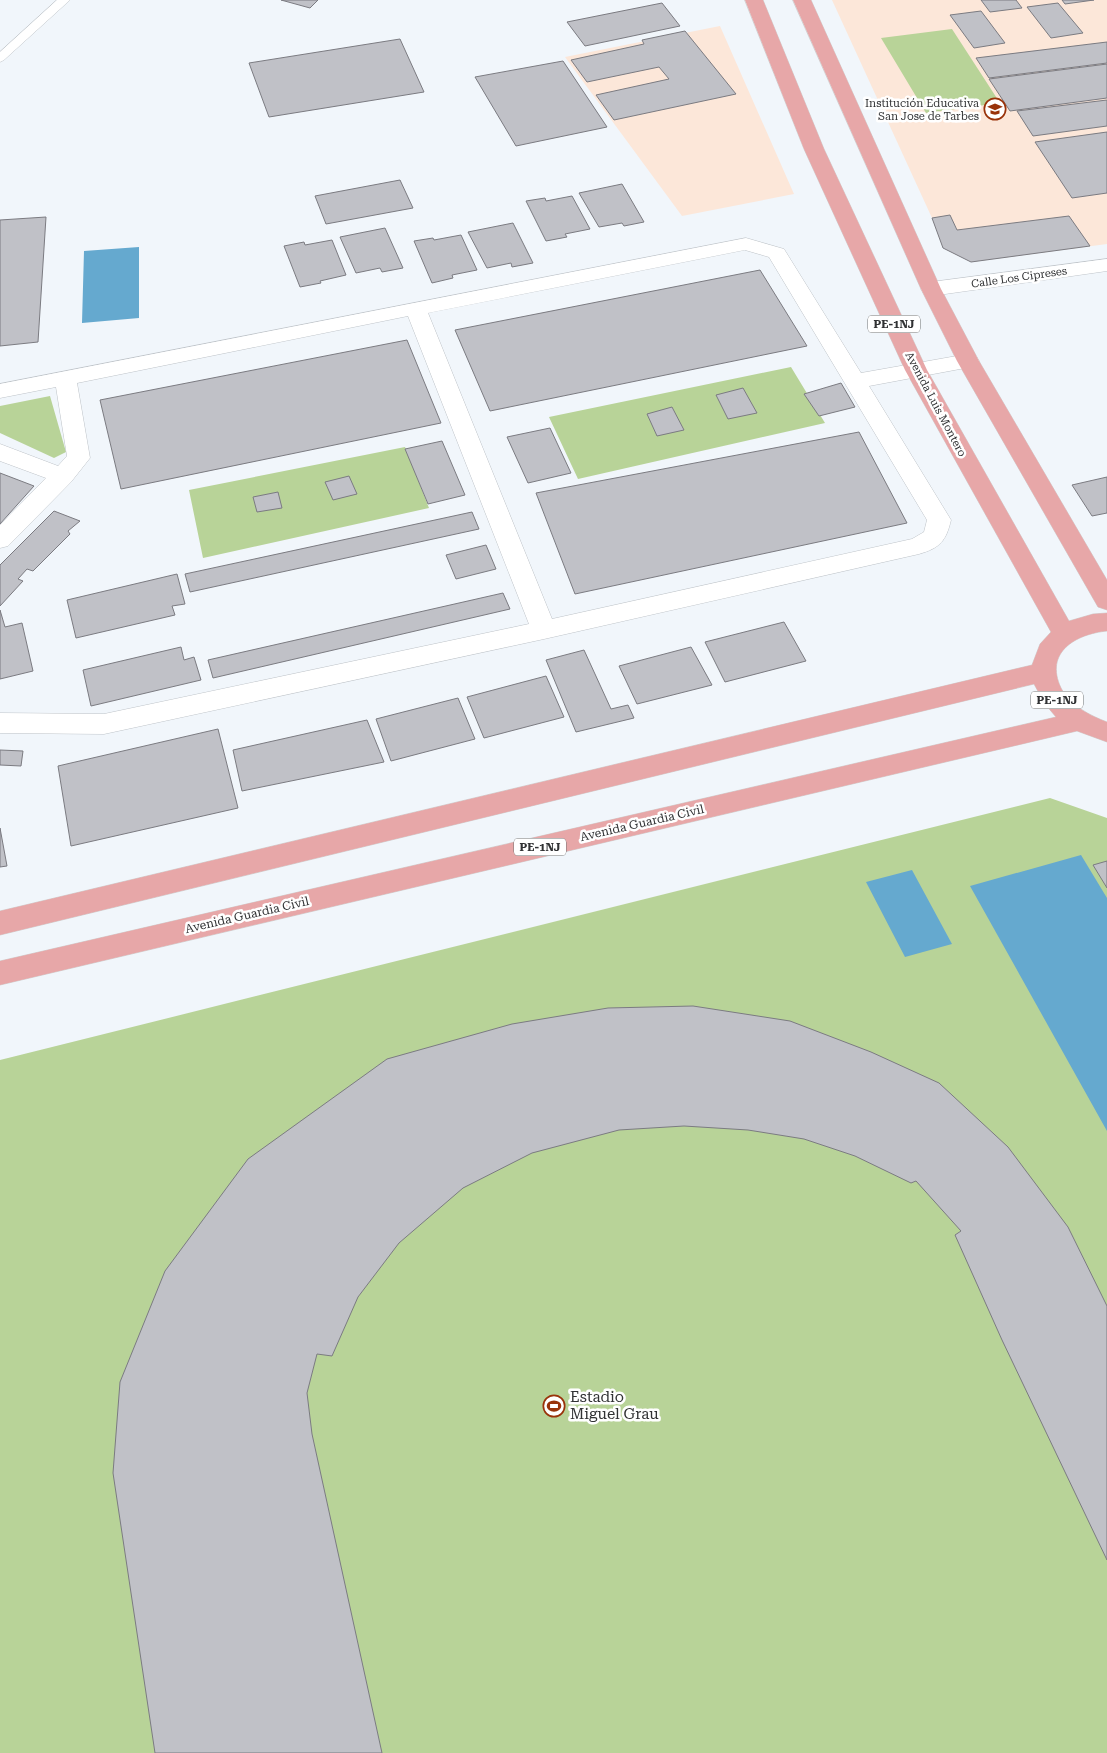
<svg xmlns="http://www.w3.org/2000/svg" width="1107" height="1753" font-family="'Roboto Serif',serif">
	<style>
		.education { fill: #fce7d9 }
		.green { fill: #b8d398 }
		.water { fill: #65a9cf }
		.building { fill: #c0c1c7; stroke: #7b7b81 }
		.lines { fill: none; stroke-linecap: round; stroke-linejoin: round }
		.service-casing { stroke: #bec3c8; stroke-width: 1 }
		.minor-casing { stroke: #bec3c8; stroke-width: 1 }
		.primary-casing { stroke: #d2d2d2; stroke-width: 1 }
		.service { fill: #fff; fill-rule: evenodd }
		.minor { fill: #fff; fill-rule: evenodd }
		.primary { fill: #e7a7a8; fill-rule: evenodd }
		.labels { text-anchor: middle; stroke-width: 5; stroke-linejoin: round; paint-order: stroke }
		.far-poi-label { font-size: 11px; fill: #313234; stroke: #fff; text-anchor: end }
		.far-street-label { font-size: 11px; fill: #313234; stroke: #fff }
		.shield { fill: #fff; stroke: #6f7071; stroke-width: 1 }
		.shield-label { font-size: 11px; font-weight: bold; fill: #313234 }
		.street-label { font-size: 12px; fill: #313234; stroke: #fff }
		.near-poi-label { font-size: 15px; fill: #313234; stroke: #fff; text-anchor: start }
	</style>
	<rect width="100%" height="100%" fill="#f1f6fb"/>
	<path class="education" d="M832 0H1107V244L971 262 943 248 932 218Z
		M720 26 794 194 682 216 565 57Z"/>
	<path class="green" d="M952 29 1000 103 926 113 881 38Z
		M791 367 825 423 578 479 549 417Z
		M50 396 66 452 54 458 0 433V406Z
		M405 447 429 508 203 558 189 490Z
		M1050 798 1107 818V1753H0V1060Z"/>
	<path class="water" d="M139 247V318L82 323 84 251Z
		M1081 855 1107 898V1131L970 886Z
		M912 870 952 944 905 957 866 882Z"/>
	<path class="building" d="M281 0H318L310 8Z
		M981 0H1016L1022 8 990 12Z
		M1062 0H1094L1065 4Z
		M662 3 680 26 585 46 567 22Z
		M1058 3 1083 33 1051 38 1027 7Z
		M981 11 1005 43 974 48 950 15Z
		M685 31 736 94 614 120 596 95 669 79 659 67 587 82 571 60 644 44 642 40Z
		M400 39 424 92 269 117 249 63Z
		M1107 42V63L989 78 976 58Z
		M563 61 607 127 516 146 475 77Z
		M1107 64V98L1010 111 989 79Z
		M1107 100V126L1033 136 1017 111Z
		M1107 132V193L1072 198 1035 142Z
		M400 180 413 208 326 224 315 196Z
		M622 184 644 222 624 226 622 223 599 227 579 193Z
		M572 196 590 229 565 234 567 237 546 241 526 201 545 198 546 201Z
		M950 215 957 230 1069 216 1090 246 971 262 943 248 932 218Z
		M46 217 38 342 0 346V220Z
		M513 223 533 263 512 267 511 263 487 268 468 232Z
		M385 228 403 268 382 272 380 268 356 273 340 237Z
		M461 235 477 270 452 275 453 278 432 283 414 241 433 238 434 240Z
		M332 240 346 275 320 281 321 283 300 287 284 246 304 242 305 245Z
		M760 270 807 346 490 411 455 330Z
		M407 340 441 423 121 489 100 400Z
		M841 383 855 407 819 416 804 394Z
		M743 388 757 413 728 419 716 395Z
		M672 407 684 430 657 436 647 414Z
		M550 428 571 473 528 483 507 437Z
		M859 432 907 523 575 594 536 493Z
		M442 441 465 495 428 504 405 449Z
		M0 473 34 486 0 524Z
		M349 476 357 494 333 500 325 482Z
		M1107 477V513L1092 516 1072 485Z
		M278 492 282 508 257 512 253 497Z
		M54 511 80 521 68 531 70 534 33 571 27 569 18 579 23 581 0 606V565Z
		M472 512 479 529 190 592 185 574Z
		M486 545 496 569 456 579 446 555Z
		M177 574 185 604 172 606 175 615 76 638 67 600Z
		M503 593 510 609 213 678 208 660Z
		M0 610 5 627 22 623 33 671 0 679Z
		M784 622 806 661 725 682 705 642Z
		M181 647 184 660 194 657 201 680 91 706 83 670Z
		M691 647 712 685 637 704 619 666Z
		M584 650 611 709 628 705 634 718 576 732 546 660Z
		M546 676 564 717 484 738 467 697Z
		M458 698 475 739 391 761 376 719Z
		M367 720 384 762 242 791 233 750Z
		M218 729 238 808 71 846 58 766Z
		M0 750 23 751 21 766 0 765Z
		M0 828 7 866 0 867Z
		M1107 861V888L1093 865Z
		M693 1006 790 1021 871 1052 939 1083 1008 1147 1068 1227 1107 1306V1560L1002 1340 955 1235 961 1231 916 1181 911 1183 855 1156 804 1139 748 1130 684 1126 619 1130 532 1153 463 1188 399 1243 358 1297 332 1356 317 1354 307 1393 312 1434 382 1753H155L113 1473 120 1382 165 1271 248 1159 387 1059 512 1024 608 1008Z"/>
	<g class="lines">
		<g class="service-casing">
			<path id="service" d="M57 0H70L4 60 0 62V52Z"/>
		</g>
		<g class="minor-casing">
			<path id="minor" d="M746 238 784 249 861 373 968 354 976 356 979 361 976 366 869 386 951 520C946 541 940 548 919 554L544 639 104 734 0 733V713L104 714 529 624 408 316 77 383 90 458 71 482 8 546 0 548V525L46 478 0 461V444L58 466 67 456 56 387 0 398V384ZM745 250 769 257 927 520 924 532 912 539 552 619 428 313Z
				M1107 259V271L931 296 924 294 921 289 924 284 931 282Z"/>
		</g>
		<g class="primary-casing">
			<path id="primary" d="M745 0H763L824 149 927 370 1069 621 1093 614 1107 613V631C1076 634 1044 652 1061 688 1069 705 1091 716 1107 722V742L1077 731 0 985V961L1056 717 1045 704 1034 684 0 935V911L1032 665 1040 644 1051 632 905 370 804 149Z
				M793 0H811L941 289 979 361 1107 580V610L1098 607 957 361 921 289Z"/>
		</g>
		<use href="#service" class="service"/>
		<use href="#minor" class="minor"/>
		<use href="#primary" class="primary"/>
	</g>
	<defs>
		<g id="school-ring" transform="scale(1.125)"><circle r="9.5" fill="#fff" stroke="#99330a" stroke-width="1.5"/><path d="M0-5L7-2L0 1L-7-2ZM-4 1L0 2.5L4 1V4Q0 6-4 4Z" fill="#99330a"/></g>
		<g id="stadium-ring" transform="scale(1.125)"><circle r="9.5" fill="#fff" stroke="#99330a" stroke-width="1.5"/><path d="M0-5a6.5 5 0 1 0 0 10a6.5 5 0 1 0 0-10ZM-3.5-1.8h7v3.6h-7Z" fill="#99330a"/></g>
	</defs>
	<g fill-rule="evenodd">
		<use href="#school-ring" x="995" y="109"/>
		<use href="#stadium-ring" x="554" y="1406"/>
	</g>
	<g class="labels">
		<g class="far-poi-label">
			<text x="979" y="107">Institución Educativa<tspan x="979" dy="13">San Jose de Tarbes</tspan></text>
		</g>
		<g class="far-street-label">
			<text transform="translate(1019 277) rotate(-8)" y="4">Calle Los Cipreses</text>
			<text transform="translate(936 404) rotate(62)" y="4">Avenida Luis Montero</text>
		</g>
		<g class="shield">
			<rect x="868" y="315.5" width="52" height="17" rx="4"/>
			<rect x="1031" y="691.5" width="52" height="17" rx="4"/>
			<rect x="514" y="838.5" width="52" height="17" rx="4"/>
		</g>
		<g class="shield-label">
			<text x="894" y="328">PE-1NJ</text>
			<text x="1057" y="704">PE-1NJ</text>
			<text x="540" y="851">PE-1NJ</text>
		</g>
		<g class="street-label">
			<text transform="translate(642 823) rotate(-13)" y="4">Avenida Guardia Civil</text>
			<text transform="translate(247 915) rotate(-13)" y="4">Avenida Guardia Civil</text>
		</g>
		<g class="near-poi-label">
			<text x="570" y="1402">Estadio<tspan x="570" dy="17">Miguel Grau</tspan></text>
		</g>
	</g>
</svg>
